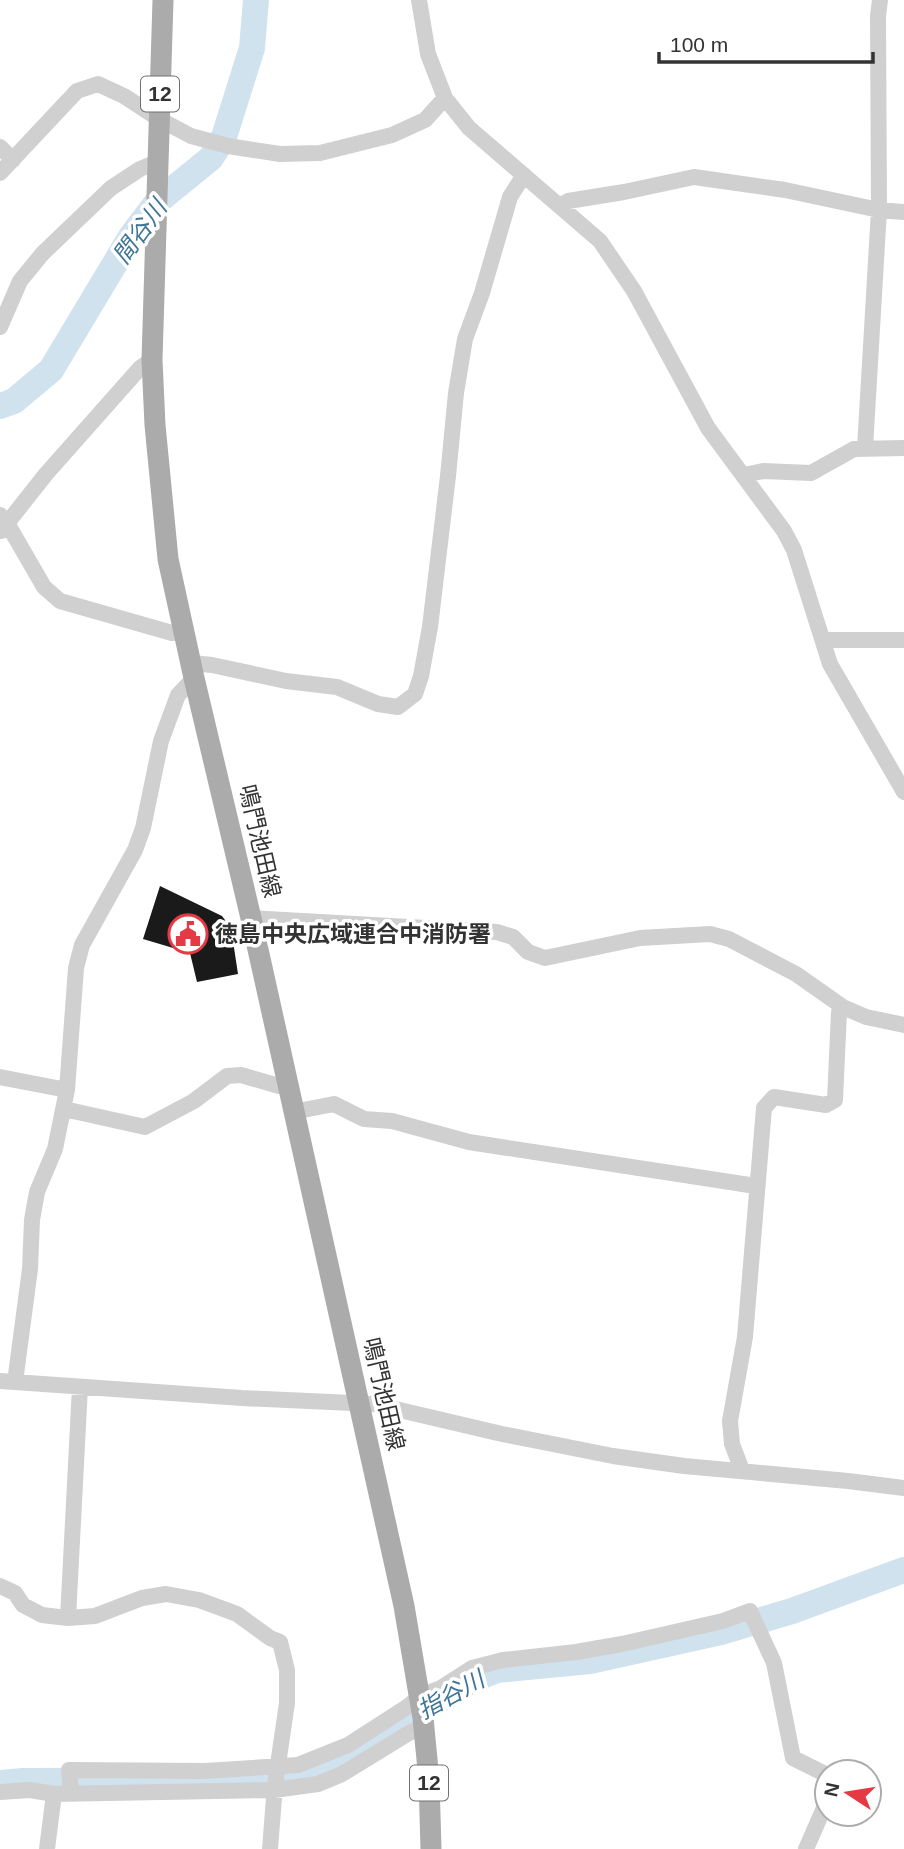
<svg xmlns="http://www.w3.org/2000/svg" width="904" height="1849" font-family="Helvetica,'Noto Sans JP',sans-serif">
	<style>
		.lines { fill: none; stroke-linecap: round; stroke-linejoin: round }
		.river { stroke: #cfe2ee; stroke-width: 26 }
		.building { fill: #1a1a1a }
		.minor { stroke: #d0d0d0; stroke-width: 16 }
		.major { stroke: #ababab; stroke-width: 21 }
		.labels { text-anchor: middle; stroke-width: 7; stroke-linejoin: round; paint-order: stroke }
		.shield { fill: #fff; stroke: #707070; stroke-width: 2 }
		.shield-label { font-size: 21px; font-weight: bold; fill: #333 }
		.street-label { font-size: 23px; fill: #333; stroke: #fff }
		.poi-label { font-size: 23px; font-weight: bold; fill: #333; stroke: #fff; text-anchor: start }
		.water-label { font-size: 24px; font-style: italic; fill: #3f7597; stroke: #fff }
	</style>
	<rect width="100%" height="100%" fill="#fff"/>
	<g class="lines">
		<path class="river" d="M0 406 14 401 51 370 132 235 157 202 211 158 224 137 252 48 256 0
			M0 1783 23 1781 249 1780 306 1775 336 1764 472 1680 497 1670 590 1661 721 1632 792 1611 904 1570"/>
	</g>
	<path class="building" d="M160 886 222 916 231 928 238 974 197 982 190 953 143 939Z"/>
	<g class="lines">
		<path class="minor" d="M419 0 428 54 445 98 469 128 600 241 634 291 708 428 784 531 794 550 830 664 904 792
			M0 147 13 160
			M0 173 77 91 98 84 124 96 159 119 191 136 228 146 280 154 320 153 392 135 425 120 445 98
			M560 206 568 201 624 192 694 177 785 190 879 210 904 212
			M0 327 20 281 43 253 111 188 140 169 159 161
			M865 448 879 210 878 16 880 0
			M744 475 763 471 811 473 854 449 904 448
			M0 515 7 523 44 587 60 601 172 633 185 632
			M1 531 46 474 140 368 152 360
			M823 640H904
			M192 663 212 665 286 681 337 687 378 704 398 707 415 694 421 676 430 627 448 476 456 393 465 339 482 293 510 197 524 175
			M251 918 497 932 513 937 528 952 545 958 640 938 710 934 729 939 796 974 843 1007 866 1017 904 1025
			M0 1077 67 1090
			M64 1109 145 1127 194 1101 227 1076 241 1075 279 1086H288
			M293 1112 334 1104 364 1119 392 1121 469 1142 756 1186
			M0 1381 242 1398 374 1404 502 1434 613 1456 684 1466 848 1481 904 1488
			M15 1382 30 1269 32 1220 37 1192 55 1149 67 1090 76 968 82 945 135 850 143 828 161 741 178 695 194 678
			M742 1470 732 1444 730 1421 745 1337 764 1108 774 1097 826 1105 835 1100 839 1012 843 1007
			M0 1586 15 1593 23 1605 42 1615 68 1618 95 1616 142 1598 166 1594 199 1600 237 1614 270 1638 280 1642 287 1670V1703L275 1785 270 1849
			M68 1618 80 1387
			M0 1792 30 1790 54 1794 274 1790 318 1784 342 1774 409 1733 424 1726
			M71 1793 69 1770 205 1771 298 1765 348 1745 407 1707 420 1696 441 1688 472 1668 503 1660 576 1652 622 1644 723 1621 750 1611 774 1663 793 1758 827 1775
			M47 1849 54 1794
			M806 1849 827 1801"/>
		<path class="major" d="M163 0 152 360 155 425 168 559 194 678 251 918 404 1606 423 1718 429 1780 431 1849"/>
	</g>
	<defs>
		<g id="civic-ring" transform="scale(2.0125)"><circle r="9.5" fill="#fff" stroke="#e63946" stroke-width="1.5"/><path d="M-.6-6.5H3V-4.5H.6V-3L4-1V1h2V6H-6V1h2V-1L-.6-3ZM-1.2 2.5V6h2.4V2.5Z" fill="#e63946"/></g>
	</defs>
	<g fill-rule="evenodd">
		<use href="#civic-ring" x="188" y="934"/>
	</g>
	<g class="labels">
		<g class="shield">
			<rect x="141" y="76.5" width="38" height="35" rx="5"/>
			<rect x="410" y="1765.5" width="38" height="35" rx="5"/>
		</g>
		<g class="shield-label">
			<text x="160" y="101">12</text>
			<text x="429" y="1790">12</text>
		</g>
		<g class="street-label">
			<text transform="translate(260 841) rotate(77)" y="8">鳴門池田線</text>
			<text transform="translate(384 1394) rotate(77)" y="8">鳴門池田線</text>
		</g>
		<g class="poi-label">
			<text x="215" y="942">徳島中央広域連合中消防署</text>
		</g>
		<g class="water-label">
			<text transform="translate(140 232) rotate(-54)" y="8">間谷川</text>
			<text transform="translate(451 1695) rotate(-29)" y="8">指谷川</text>
		</g>
	</g>
	<g transform="translate(848 1793) rotate(282)"><circle r="33" fill="#ffffff" stroke="#adadad" stroke-width="2"/>
	<path d="M0-5L12 26L0 18L-12 26Z" fill="#e63946"/>
	<text y="-10" font-size="19" font-weight="bold" text-anchor="middle" fill="#333333">N</text>
	</g>
	<path d="M659 52v10h214v-10" fill="none" stroke="#333333" stroke-width="3.5"/>
	<text x="670" y="52" font-size="21" fill="#333333" stroke="#ffffff" stroke-width="5" paint-order="stroke">100 m</text>
</svg>
